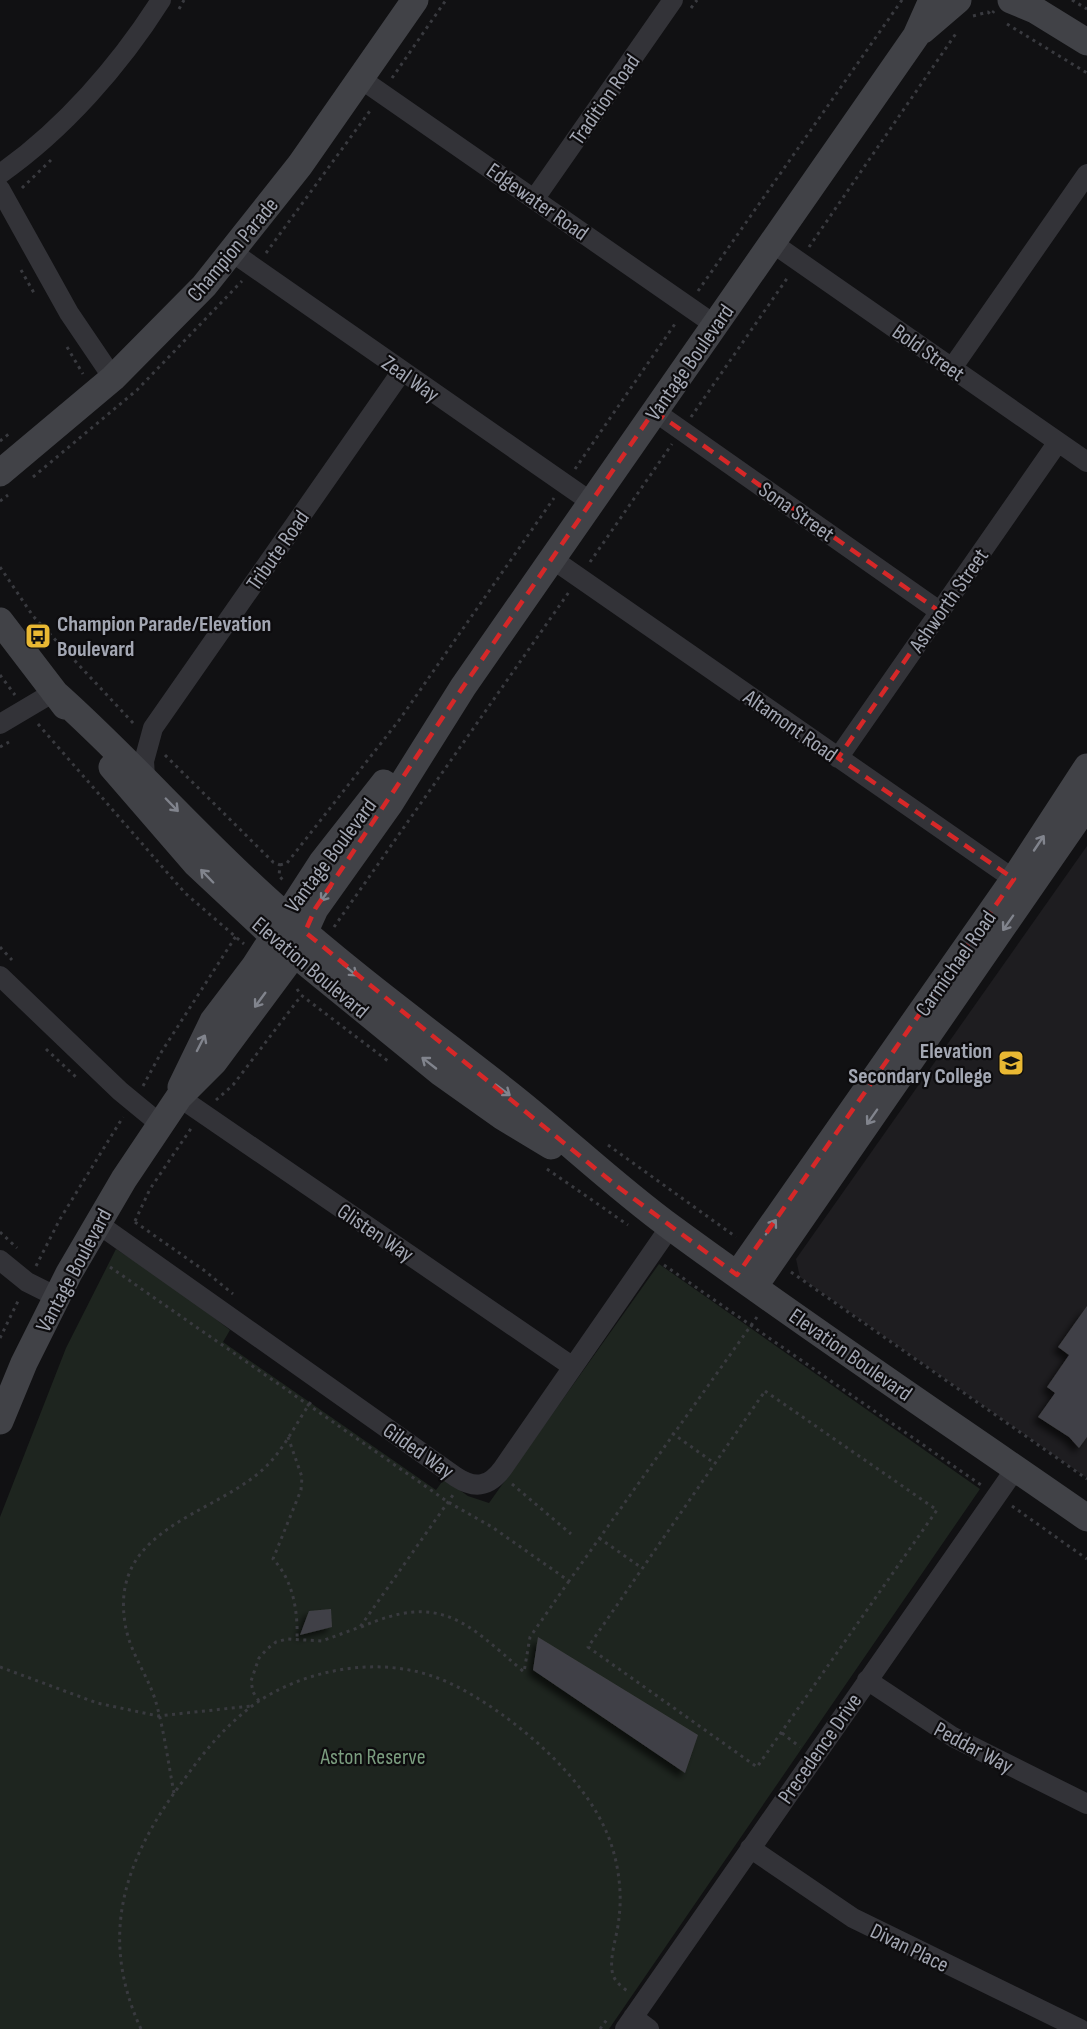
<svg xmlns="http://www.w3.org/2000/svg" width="1087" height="2029" font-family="'Sofia Sans Condensed',sans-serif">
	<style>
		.built { fill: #1e1d20 }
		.green { fill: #1e251f }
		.building { fill: #414146; filter: url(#shadow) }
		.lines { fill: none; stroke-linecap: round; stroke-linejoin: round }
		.path { stroke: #393a3f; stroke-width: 3; stroke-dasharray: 3 4.5; stroke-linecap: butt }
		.street { stroke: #333338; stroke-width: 20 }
		.secondary { stroke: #414247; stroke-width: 27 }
		.oneway { stroke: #81848d }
		.marked { fill: none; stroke: #d62828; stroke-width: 4.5; stroke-dasharray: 12 8; stroke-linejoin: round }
		.labels { text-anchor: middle; stroke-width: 4.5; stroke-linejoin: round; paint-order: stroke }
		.street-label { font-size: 22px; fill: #a3a7b3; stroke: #0d0c0e }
		.poi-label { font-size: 22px; font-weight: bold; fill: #a3a7b3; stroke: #0d0c0e; text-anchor: start }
		.park-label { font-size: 22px; fill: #7b9d7f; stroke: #0d0c0e }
	</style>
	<defs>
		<filter id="shadow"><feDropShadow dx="-5" dy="5" stdDeviation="3" flood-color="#0009"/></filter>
	</defs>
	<rect width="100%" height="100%" fill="#111113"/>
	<path class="built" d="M1087 846V1478L800 1277 796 1259Z"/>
	<path class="green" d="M116 1249 173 1286 230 1330 223 1342 436 1490 444 1479 468 1496 489 1503 659 1264 980 1489 609 2029H0V1517L66 1348Z"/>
	<path class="building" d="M1087 1306V1437L1079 1448 1069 1437 1038 1417 1055 1393 1047 1387 1069 1355 1058 1347Z
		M331 1609 332 1627 300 1635 309 1611Z
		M538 1637 698 1735 685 1773 533 1670Z"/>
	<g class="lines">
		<path class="path" d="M1072 0 1087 9
			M691 8 697 0
			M179 9 184 0
			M973 16 988 12 991 15 994 11
			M1007 24 1087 73
			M392 78 446 0
			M22 188 51 160
			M809 247 957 32
			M266 253 372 108
			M21 270 34 293
			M698 291 902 0
			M67 347 83 374
			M691 417 788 277
			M0 441 10 433
			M575 469 677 321
			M33 477 137 390 242 281
			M0 501 8 495
			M590 562 672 444
			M0 567 33 616 135 725
			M0 675 15 695
			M38 724 185 893 244 944
			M0 747 9 742
			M165 755 273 862 280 865 279 876 283 880
			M280 865 287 863 400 719 554 498
			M334 927 569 592
			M0 947 12 960
			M297 989 301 995 388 1061
			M46 1049 78 1079
			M143 1086 162 1051 236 936
			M216 1100 233 1085 301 996
			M608 1145 736 1237
			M547 1169 628 1225
			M135 1221 150 1189 192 1127
			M135 1222 205 1271 233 1294
			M0 1232 17 1248
			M664 1265 981 1485
			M36 1266 60 1219 123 1117
			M110 1267 448 1502 492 1527 569 1581 757 1317
			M791 1272 1087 1479
			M0 1338 19 1299
			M765 1391 937 1510 757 1767 588 1647Z
			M672 1433 714 1463
			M288 1437 302 1477 301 1490 273 1559C293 1580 298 1611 297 1639
			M512 1484 571 1534
			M1012 1506 1087 1559
			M599 1538 642 1568
			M361 1627C441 1592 466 1622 524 1672L530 1637 569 1581
			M0 1667 97 1703 158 1716 251 1706
			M259 1701 253 1692 251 1681 259 1658 267 1649 276 1642 287 1639 322 1641 360 1627 453 1495
			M782 1733 800 1747
			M174 1793C168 1762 164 1729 155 1699 146 1672 129 1651 125 1623 110 1530 207 1517 260 1472 283 1453 296 1422 313 1399
			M141 2029C98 1936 124 1859 183 1781 203 1753 224 1727 252 1706 301 1670 375 1656 432 1676 456 1684 480 1699 500 1713 546 1746 597 1795 613 1850 619 1870 622 1896 619 1917 618 1935 608 1958 613 1975 616 1983 623 1988 629 1992
			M600 2029 608 2018"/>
		<path class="street" d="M361 79 715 325
			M0 174C63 130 120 65 161 0
			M0 189 69 313 113 378
			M535 198 673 0
			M771 242 1087 462
			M232 252 591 502
			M952 368 1087 174
			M654 411 939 611
			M551 558 1025 887
			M0 724 54 692
			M838 758 1058 442
			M145 777 144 761 153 728 402 371
			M0 976 120 1091 160 1124
			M179 1097 573 1367
			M97 1223 456 1477C476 1490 490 1486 503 1468L670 1227
			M0 1260 27 1282 57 1297
			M867 1680 953 1737 1087 1804
			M750 1848 853 1918 1080 2029
			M633 2017 649 2029
			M625 2029 1016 1468"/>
		<path class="secondary" d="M1011 0 1035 10 1087 42
			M923 30 958 0
			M0 473 113 378 204 286 300 165 415 0
			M0 621 65 706
			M54 692C132 761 200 841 279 910 353 976 434 1035 513 1097 567 1140 616 1187 672 1228 808 1328 949 1422 1087 1518
			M112 767 196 864 273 936 441 1073 503 1117 551 1146
			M181 1087 213 1021 254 967 322 862 384 783
			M737 1275 1014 879 1087 767
			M754 1287 1087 805
			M0 1421 24 1363 69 1273 124 1179 179 1097 214 1062 295 953 315 909 389 805 463 687 916 36 932 0"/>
	</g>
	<defs><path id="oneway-shaft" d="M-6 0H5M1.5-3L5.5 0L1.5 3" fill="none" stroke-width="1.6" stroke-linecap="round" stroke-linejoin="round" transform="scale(1.5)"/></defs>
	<g class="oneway">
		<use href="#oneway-shaft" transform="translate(172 805) rotate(46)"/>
		<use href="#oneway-shaft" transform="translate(1039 843) rotate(-56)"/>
		<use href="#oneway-shaft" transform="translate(207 876) rotate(-134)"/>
		<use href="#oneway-shaft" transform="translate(326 894) rotate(126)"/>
		<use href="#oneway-shaft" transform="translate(1008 923) rotate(125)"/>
		<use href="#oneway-shaft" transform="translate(350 970) rotate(40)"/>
		<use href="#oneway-shaft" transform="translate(260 1000) rotate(126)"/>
		<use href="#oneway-shaft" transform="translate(201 1043) rotate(-63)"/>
		<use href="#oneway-shaft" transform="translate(429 1063) rotate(-142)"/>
		<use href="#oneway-shaft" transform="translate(503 1090) rotate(37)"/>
		<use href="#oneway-shaft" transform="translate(872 1117) rotate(125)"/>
		<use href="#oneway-shaft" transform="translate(771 1227) rotate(-55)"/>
	</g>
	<path class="marked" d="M654 411 939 611 838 758 1014 879 737 1275 618 1187 305 932 315 909 463 687Z"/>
	<defs>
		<g id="bus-square" transform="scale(1.35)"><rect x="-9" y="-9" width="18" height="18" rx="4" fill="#e9b833" stroke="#0d0c0e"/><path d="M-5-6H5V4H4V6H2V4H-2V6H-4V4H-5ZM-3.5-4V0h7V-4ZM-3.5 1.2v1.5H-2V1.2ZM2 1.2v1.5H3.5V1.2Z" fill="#111"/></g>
		<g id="school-square" transform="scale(1.35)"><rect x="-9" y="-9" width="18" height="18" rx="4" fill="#e9b833" stroke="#0d0c0e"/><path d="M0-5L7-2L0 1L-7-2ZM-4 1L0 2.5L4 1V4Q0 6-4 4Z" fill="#111"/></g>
	</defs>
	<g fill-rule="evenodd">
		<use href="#bus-square" x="38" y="636"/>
		<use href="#school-square" x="1011" y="1063"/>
	</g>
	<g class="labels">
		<g class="street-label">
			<text transform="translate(604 99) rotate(-55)" y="8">Tradition Road</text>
			<text transform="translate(538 201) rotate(35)" y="8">Edgewater Road</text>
			<text transform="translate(232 249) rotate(-50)" y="8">Champion Parade</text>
			<text transform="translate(929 352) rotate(35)" y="8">Bold Street</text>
			<text transform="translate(689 362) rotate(-55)" y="8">Vantage Boulevard</text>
			<text transform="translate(411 378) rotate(35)" y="8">Zeal Way</text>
			<text transform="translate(797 511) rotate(35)" y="8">Sona Street</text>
			<text transform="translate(277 550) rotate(-55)" y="8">Tribute Road</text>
			<text transform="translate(948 600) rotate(-55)" y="8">Ashworth Street</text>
			<text transform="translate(791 725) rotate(35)" y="8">Altamont Road</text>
			<text transform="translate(330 855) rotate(-53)" y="8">Vantage Boulevard</text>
			<text transform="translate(955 963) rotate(-55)" y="8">Carmichael Road</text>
			<text transform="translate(311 967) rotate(40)" y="8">Elevation Boulevard</text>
			<text transform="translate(376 1232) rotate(34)" y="8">Glisten Way</text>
			<text transform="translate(73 1270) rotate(-62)" y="8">Vantage Boulevard</text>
			<text transform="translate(851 1354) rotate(35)" y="8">Elevation Boulevard</text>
			<text transform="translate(419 1450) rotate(35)" y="8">Gilded Way</text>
			<text transform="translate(974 1747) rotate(28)" y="8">Peddar Way</text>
			<text transform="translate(819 1748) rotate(-55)" y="8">Precedence Drive</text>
			<text transform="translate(910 1947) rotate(26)" y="8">Divan Place</text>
		</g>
		<g class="poi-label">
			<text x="57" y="631">Champion Parade/Elevation<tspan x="57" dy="25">Boulevard</tspan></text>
			<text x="992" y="1058" text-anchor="end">Elevation<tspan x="992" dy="25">Secondary College</tspan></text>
		</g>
		<g class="park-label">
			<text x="373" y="1764">Aston Reserve</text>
		</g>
	</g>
</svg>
